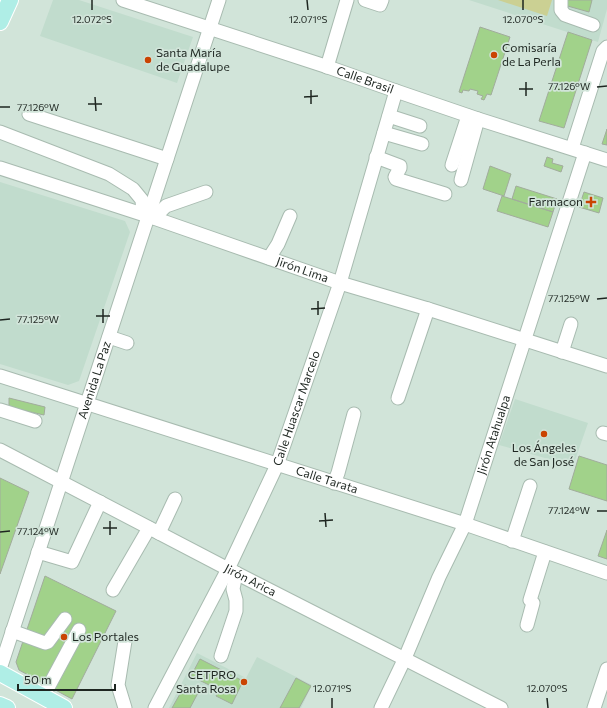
<svg xmlns="http://www.w3.org/2000/svg" width="607" height="708" font-family="Commissioner,sans-serif">
	<style>
		.built { fill: #c1dccd }
		.green { fill: #cbd093 }
		.building { fill: #a1d28a; stroke: #a1ac9c }
		.lines { fill: none; stroke-linecap: round; stroke-linejoin: round }
		.minor-casing { stroke: #a8bbb0; stroke-width: 15 }
		.major-casing { stroke: #fff; stroke-width: 18 }
		.minor { stroke: #fff; stroke-width: 13 }
		.major { stroke: #afeee6; stroke-width: 16 }
		.ticks { fill: none; stroke: #1e2621; stroke-width: 1.5 }
		.poi-dot { fill: #ca4402; stroke: #d1e4d9; stroke-width: 1.5 }
		.labels { text-anchor: middle; stroke-width: 3.5; stroke-linejoin: round; paint-order: stroke }
		.poi-label { font-size: 12px; fill: #1e2621; stroke: #d1e4d9; text-anchor: start }
		.street-label { font-size: 12px; fill: #1e2621; stroke: #d1e4d9 }
		.ticks-label { font-size: 10px; text-anchor: middle; fill: #1e2621; stroke: #d1e4d9; stroke-width: 3.5; stroke-linejoin: round; paint-order: stroke }
	</style>
	<rect width="100%" height="100%" fill="#d1e4d9"/>
	<path class="built" d="M53 0H79L193 37 177 83 40 36Z
		M469 0H607V9L598 42Z
		M0 182 125 221 130 232 79 381 68 385 0 364Z
		M515 399 588 423 573 466 499 445Z
		M197 653 246 678 257 657 312 685 301 708H169Z"/>
	<path class="green" d="M498 0H552L547 16Z"/>
	<path class="building" d="M565 0H592L589 12 564 5Z
		M480 27 510 37 491 95 487 94 484 100 481 99 483 96 477 94 478 91 470 89 469 91 463 90 462 93 459 92Z
		M568 32 592 40 564 128 539 121Z
		M607 129V145L602 144Z
		M547 157 553 159 552 163 563 166 561 172 544 166Z
		M490 166 511 174 504 196 483 189Z
		M516 186 557 199 553 212 512 199Z
		M584 192 603 198 599 213 579 207Z
		M502 196 553 212 548 227 497 211Z
		M9 398 45 407 44 415 9 407Z
		M579 456 607 465V501L569 489Z
		M0 478 29 492 0 574Z
		M607 530V559L598 556Z
		M45 576 116 611 72 699 19 670 16 662Z
		M200 659 243 681 232 704 216 696 219 690 191 676Z
		M296 678 311 686 299 708H280Z
		M185 685 198 693 190 708H172Z"/>
	<g class="lines">
		<g class="minor-casing">
			<g id="minor">
				<path id="s1" d="M123 0 325 66 396 91 478 119 607 160"/>
				<path d="M365 0 380 5 382 0"/>
				<path d="M561 0V10L565 15 593 25"/>
				<path d="M327 67 347 0"/>
				<path d="M29 114 167 159"/>
				<path d="M389 116 420 126"/>
				<path d="M0 132 109 174 133 189 142 200 143 214"/>
				<path d="M384 133 422 144"/>
				<path d="M572 148 603 51 607 47"/>
				<path d="M376 157 400 166V168L395 177 396 179 445 194"/>
				<path d="M452 165 468 116"/>
				<path id="s2" d="M0 168 148 216 340 283 428 309 607 366"/>
				<path d="M461 180 478 119"/>
				<path d="M155 218 161 211 166 206 206 192"/>
				<path d="M269 258 278 244 290 216"/>
				<path d="M109 337 127 343"/>
				<path d="M562 352 571 324"/>
				<path id="s3" d="M0 376 465 524 607 573"/>
				<path d="M398 398 428 309"/>
				<path d="M0 410 35 421"/>
				<path d="M603 433 607 434"/>
				<path id="s4" d="M0 450 228 569 501 708"/>
				<path d="M334 483 338 473 354 414"/>
				<path d="M159 533 175 499"/>
				<path d="M512 541 530 486"/>
				<path d="M38 552 72 562 100 502"/>
				<path d="M113 590 149 528"/>
				<path d="M527 625 533 603 530 600 545 552"/>
				<path d="M12 631 45 643 48 642 65 619"/>
				<path d="M221 656 236 611V600L233 589 236 573"/>
				<path id="s5" d="M0 669 219 0"/>
				<path d="M43 697 79 630"/>
				<path d="M125 708 118 685 125 641"/>
				<path id="s6" d="M155 708 228 569 277 465 340 283 396 91"/>
				<path id="s7" d="M381 708 405 658 439 577 465 524 585 153"/>
				<path d="M594 708 607 669"/>
			</g>
		</g>
		<g class="major-casing">
			<path id="major" d="M0 22 10 0
				M0 673 64 708
				M0 705 7 708"/>
		</g>
		<use href="#minor" class="minor"/>
		<use href="#major" class="major"/>
	</g>
	<path class="ticks" d="M92 0V10M307 0 308 10M523 0V10M526 82V96M597 87 607 86M519 89H533M311 90V104M95 97 96 111M304 97 318 96M88 104H102M0 107H10M597 299 607 298M318 301V315M103 309V323M311 309 325 308M96 316H110M0 320 10 319M597 511H607M325 513 326 527M110 521V535M319 521 333 520M103 528H117M0 532 10 531M332 698V708M547 698 548 708"/>
	<g class="poi-dot">
		<circle cx="494" cy="55" r="4"/>
		<circle cx="148" cy="60" r="4"/>
		<path d="M589 196h4v4h4v4h-4v4h-4v-4h-4v-4h4z"/>
		<circle cx="544" cy="434" r="4"/>
		<circle cx="64" cy="637" r="4"/>
		<circle cx="244" cy="682" r="4"/>
	</g>
	<g class="labels">
		<g class="poi-label">
			<text x="502" y="52">Comisaría<tspan x="502" dy="14">de La Perla</tspan></text>
			<text x="156" y="57">Santa María<tspan x="156" dy="14">de Guadalupe</tspan></text>
			<text x="583" y="206" text-anchor="end">Farmacon</text>
			<text x="544" y="452" text-anchor="middle">Los Ángeles<tspan x="544" dy="14">de San José</tspan></text>
			<text x="72" y="641">Los Portales</text>
			<text x="236" y="679" text-anchor="end">CETPRO<tspan x="236" dy="14">Santa Rosa</tspan></text>
		</g>
		<g class="street-label">
			<text dy="4" stroke="none"><textPath href="#s1" startOffset="255">Calle Brasil</textPath></text>
			<text dy="4" stroke="none"><textPath href="#s2" startOffset="319">Jirón Lima</textPath></text>
			<text dy="4" stroke="none"><textPath href="#s5" startOffset="304">Avenida La Paz</textPath></text>
			<text dy="4" stroke="none"><textPath href="#s6" startOffset="332">Calle Huascar Marcelo</textPath></text>
			<text dy="4" stroke="none"><textPath href="#s7" startOffset="296">Jirón Atahualpa</textPath></text>
			<text dy="4" stroke="none"><textPath href="#s3" startOffset="343">Calle Tarata</textPath></text>
			<text dy="4" stroke="none"><textPath href="#s4" startOffset="282">Jirón Arica</textPath></text>
		</g>
	</g>
	<g class="ticks-label">
		<text x="92" y="23">12.072°S</text>
		<text x="308" y="23">12.071°S</text>
		<text x="523" y="23">12.070°S</text>
		<text x="569" y="90">77.126°W</text>
		<text x="38" y="111">77.126°W</text>
		<text x="569" y="302">77.125°W</text>
		<text x="38" y="323">77.125°W</text>
		<text x="569" y="514">77.124°W</text>
		<text x="38" y="535">77.124°W</text>
		<text x="332" y="692">12.071°S</text>
		<text x="547" y="692">12.070°S</text>
	</g>
	<path d="M18 684v6h97v-6" fill="none" stroke="#1e2621" stroke-width="2"/>
	<text x="24" y="684" font-size="12" fill="#1e2621" stroke="#d1e4d9" stroke-width="3" paint-order="stroke">50 m</text>
</svg>
